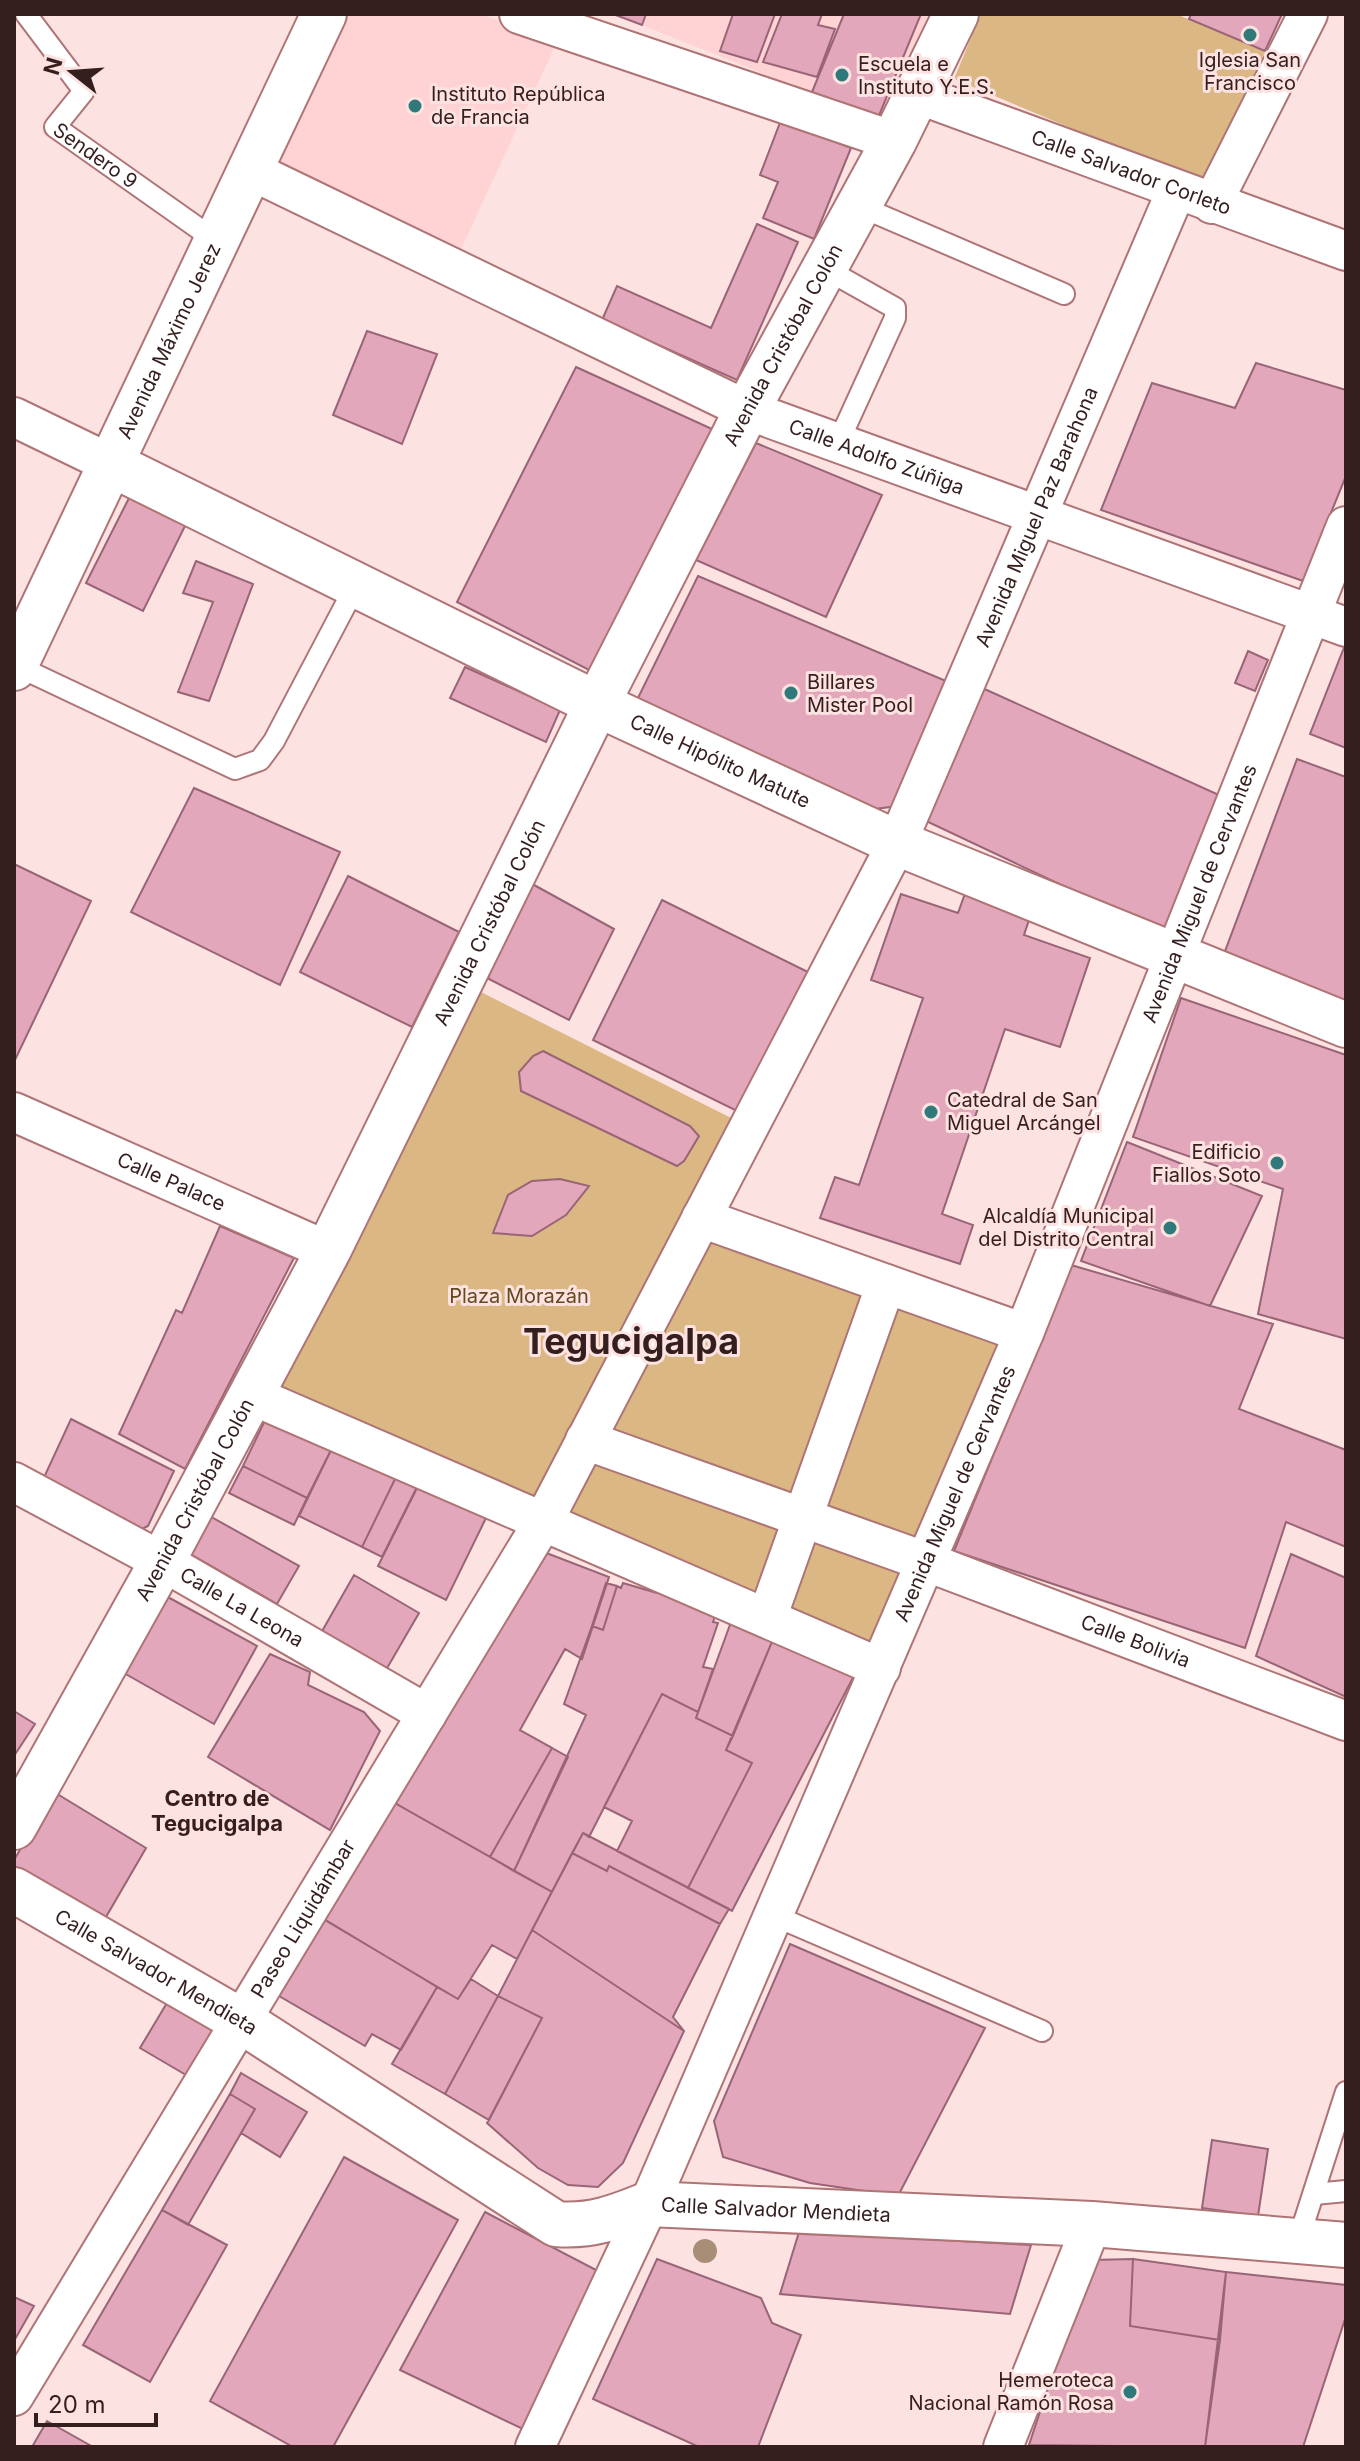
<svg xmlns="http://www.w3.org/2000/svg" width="1360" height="2461" font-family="Inter,sans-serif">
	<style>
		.built { fill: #ffd3d3 }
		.green { fill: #dab783 }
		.building { fill: #e2a7ba; stroke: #996476; stroke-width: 2 }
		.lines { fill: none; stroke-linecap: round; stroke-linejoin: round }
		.lane-casing { stroke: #ae7476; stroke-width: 24 }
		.street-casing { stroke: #ae7476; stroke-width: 42 }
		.secondary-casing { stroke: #ae7476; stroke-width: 48 }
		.lane { stroke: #fff; stroke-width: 20 }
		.street { stroke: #fff; stroke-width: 38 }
		.secondary { stroke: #fff; stroke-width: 44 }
		.tree { fill: #a88e77 }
		.poi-dot { fill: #30797b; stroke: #fde2e2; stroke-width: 3 }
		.labels { text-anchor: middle; stroke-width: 6; stroke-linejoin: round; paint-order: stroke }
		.poi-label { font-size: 20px; fill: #351e1e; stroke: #fde2e2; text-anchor: start }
		.street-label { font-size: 20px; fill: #351e1e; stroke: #fde2e2 }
		.park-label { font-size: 20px; fill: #63491f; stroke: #fde2e2 }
		.neighbourhood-label { font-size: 22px; font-weight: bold; fill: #351e1e; stroke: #fde2e2 }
		.town-label { font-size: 36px; font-weight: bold; fill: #351e1e; stroke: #fde2e2 }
	</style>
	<rect width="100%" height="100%" fill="#fde2e2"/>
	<path class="built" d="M348 14H480L557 42 455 262 271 171Z
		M646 14H940L894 126 642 25Z"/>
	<path class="green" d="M981 14H1176L1265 51 1209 186 954 79Z
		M471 987 739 1122 688 1226 1004 1338 875 1648 268 1388Z"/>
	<path class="building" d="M613 14H646L642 25Z
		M733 14H775L757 62 720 51Z
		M782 14H822L818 25 835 29 817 77 763 62Z
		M844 14H921L878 118 812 92Z
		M1191 14H1282L1265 51 1189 19Z
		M781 120 851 148 814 239 763 218 778 182 760 175Z
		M757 224 798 242 737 380 602 320 617 286 711 328Z
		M367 331 437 354 402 444 333 415Z
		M1256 363 1346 390V476L1303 581 1101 510 1152 383 1235 408Z
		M576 367 712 429 591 671 457 602Z
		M756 443 882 495 826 617 696 560Z
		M130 496 186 524 143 611 86 583Z
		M196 561 253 584 209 701 178 692 213 602 183 593Z
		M698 576 946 681 897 806 868 810 635 704Z
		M1345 645H1346V748L1310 734Z
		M1248 651 1268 660 1255 691 1235 683Z
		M465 667 560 710 546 742 450 698Z
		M980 687 1219 795 1163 933 924 820Z
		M1297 759 1346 777V1008L1221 962Z
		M194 788 340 852 280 985 131 912Z
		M14 864 91 901 14 1062Z
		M348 876 459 932 412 1027 300 972Z
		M525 880 614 929 569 1020 489 979 485 960Z
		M968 885 1033 908 1024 935 1090 958 1060 1047 1005 1029 942 1214 973 1225 960 1264 820 1218 835 1177 859 1185 923 998 871 980 901 894 958 913Z
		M662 900 810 973 741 1113 593 1040Z
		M1181 998 1346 1055V1339L1258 1314 1283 1189 1133 1137Z
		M543 1051 690 1126 699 1136 684 1161 677 1166 521 1091 519 1072 533 1056Z
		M1127 1142 1262 1196 1210 1306 1081 1261Z
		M560 1179 589 1186 566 1215 532 1236 493 1233 508 1195 532 1181Z
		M220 1226 294 1258 185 1469 119 1434 176 1310 182 1313Z
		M1071 1265 1273 1324 1239 1409 1346 1450V1547L1286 1522 1245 1648 954 1551Z
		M269 1412 334 1444 307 1498 243 1466Z
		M71 1419 174 1471 148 1526 128 1536 40 1486Z
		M334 1444 397 1475 362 1547 299 1516Z
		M243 1466 307 1498 294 1525 229 1493Z
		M397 1475 418 1485 382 1557 362 1547Z
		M419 1484 486 1518 446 1600 378 1566Z
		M206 1514 299 1566 277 1604 185 1551Z
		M536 1549 609 1577 582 1659 565 1649 520 1730 552 1748 490 1857 395 1803Z
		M1291 1554 1346 1578V1697L1256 1656Z
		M354 1575 419 1613 386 1670 321 1633Z
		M606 1583 617 1586 603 1630 592 1626Z
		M623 1583 657 1593 659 1587 717 1611 713 1622 718 1623 703 1667 713 1669 698 1712 662 1694 589 1837 583 1833 552 1892 514 1871 586 1715 564 1704 592 1626 603 1630 617 1586 621 1588Z
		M166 1596 257 1646 214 1724 115 1668Z
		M731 1622 774 1637 733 1736 696 1718Z
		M774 1637 858 1668 732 1911 688 1888 752 1763 726 1750Z
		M270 1654 310 1672 308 1685 364 1712 380 1731 330 1830 208 1757Z
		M662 1694 698 1712 696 1718 733 1736 726 1750 752 1763 688 1888 617 1851 632 1821 604 1807Z
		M14 1711 35 1724 14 1756Z
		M552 1748 568 1757 514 1871 490 1857Z
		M54 1792 146 1848 99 1929 14 1874V1860Z
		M386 1798 552 1892 517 1959 492 1945 458 1999 318 1916Z
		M583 1833 729 1909 720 1924 609 1866 607 1871 572 1853Z
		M572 1853 607 1871 609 1866 720 1924 673 2017 684 2031 532 1930Z
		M324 1919 437 1987 401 2050 372 2034 365 2046 279 1996Z
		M532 1930 684 2031 623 2163 598 2187 568 2185 538 2168 487 2123 542 2018 498 1996Z
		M790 1944 985 2028 898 2196 810 2183 723 2157 714 2121Z
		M471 1979 498 1996 445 2094 392 2064 437 1987 458 1999Z
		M171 1996 217 2023 186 2075 140 2048Z
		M498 1996 542 2018 489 2120 445 2094Z
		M241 2073 307 2112 280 2157 241 2133 255 2109 230 2094Z
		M230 2094 255 2109 188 2225 162 2210Z
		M1212 2140 1268 2149 1258 2216 1202 2208Z
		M344 2157 458 2220 333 2447H293L210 2401Z
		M162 2210 227 2245 150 2382 83 2345Z
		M485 2212 598 2271 527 2431 400 2370Z
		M799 2232 1031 2245 1010 2314 780 2294Z
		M657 2259 761 2298 772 2323 801 2335 758 2447H699L593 2399Z
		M1133 2259 1130 2326 1220 2340 1205 2447 1029 2445 1090 2260Z
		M1133 2259 1226 2272 1220 2340 1130 2326Z
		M1226 2272 1346 2285V2316L1303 2447H1205Z
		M14 2297 34 2306 14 2341Z
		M47 2421 93 2447H32Z"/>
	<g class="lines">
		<g class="lane-casing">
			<g id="lane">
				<path id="s1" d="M26 14 84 91 55 127 215 240"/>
				<path d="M859 206 1064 294"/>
				<path d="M824 268 895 308V318L838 443"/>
				<path d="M15 665 235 769 260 760 274 741 356 585"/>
				<path d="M775 1916 1042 2031"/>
				<path d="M1314 2194 1346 2191"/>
				<path d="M1298 2241 1346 2092"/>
			</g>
		</g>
		<g class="street-casing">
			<g id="street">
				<path d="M519 14 894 141"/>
				<path id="s2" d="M917 94 1346 251"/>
				<path id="s3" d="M248 169 747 410 1346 627"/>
				<path d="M1212 204 1308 14"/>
				<path d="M14 417 109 463"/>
				<path id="s4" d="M14 1112 328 1251"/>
				<path d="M701 1218 1024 1333"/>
				<path d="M251 1395 881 1668"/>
				<path id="s5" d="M585 1440 927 1562 1346 1721"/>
				<path id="s6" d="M14 1482 174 1568 427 1714"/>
				<path d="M767 1618 886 1284"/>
				<path id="s7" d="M14 2396 543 1522 897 843 1176 191"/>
				<path id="s8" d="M535 2447 649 2204 1024 1333 1346 526"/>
				<path d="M1003 2447 1092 2224"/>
			</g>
		</g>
		<g class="secondary-casing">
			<g id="secondary">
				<path id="s9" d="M109 463 597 704 897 843 1346 1025"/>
				<path id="s10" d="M14 668 324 14"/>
				<path id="s11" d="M14 1827 162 1562 328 1251 597 704 747 410 894 141 956 14"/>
				<path id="s12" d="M14 1890 243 2022 556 2224C591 2227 617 2217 649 2204L1092 2224 1346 2245"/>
			</g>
		</g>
		<use href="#lane" class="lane"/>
		<use href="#street" class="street"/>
		<use href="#secondary" class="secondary"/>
	</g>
	<circle class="tree" cx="705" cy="2251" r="12"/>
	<g class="poi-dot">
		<circle cx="1250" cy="35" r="8"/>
		<circle cx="842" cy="75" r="8"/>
		<circle cx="415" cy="106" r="8"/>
		<circle cx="791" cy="693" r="8"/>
		<circle cx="931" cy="1112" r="8"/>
		<circle cx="1277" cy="1163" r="8"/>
		<circle cx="1170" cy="1228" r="8"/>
		<circle cx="1130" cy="2392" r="8"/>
	</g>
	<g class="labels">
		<g class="poi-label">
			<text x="1250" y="67" text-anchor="middle">Iglesia San<tspan x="1250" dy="23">Francisco</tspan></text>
			<text x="858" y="71">Escuela e<tspan x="858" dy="23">Instituto Y.E.S.</tspan></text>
			<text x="431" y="101">Instituto República<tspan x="431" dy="23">de Francia</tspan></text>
			<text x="807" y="689">Billares<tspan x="807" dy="23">Mister Pool</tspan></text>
			<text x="947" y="1107">Catedral de San<tspan x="947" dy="23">Miguel Arcángel</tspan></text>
			<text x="1261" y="1159" text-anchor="end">Edificio<tspan x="1261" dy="23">Fiallos Soto</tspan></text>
			<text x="1154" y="1223" text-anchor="end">Alcaldía Municipal<tspan x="1154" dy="23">del Distrito Central</tspan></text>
			<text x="1114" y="2387" text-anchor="end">Hemeroteca<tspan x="1114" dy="23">Nacional Ramón Rosa</tspan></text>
		</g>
		<g class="street-label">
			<text dy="7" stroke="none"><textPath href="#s1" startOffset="192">Sendero 9</textPath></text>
			<text dy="7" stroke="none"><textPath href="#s2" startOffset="228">Calle Salvador Corleto</textPath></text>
			<text dy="7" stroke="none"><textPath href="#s10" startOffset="362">Avenida Máximo Jerez</textPath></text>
			<text dy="7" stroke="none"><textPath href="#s11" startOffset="1670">Avenida Cristóbal Colón</textPath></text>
			<text dy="7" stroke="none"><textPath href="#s3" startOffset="692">Calle Adolfo Zúñiga</textPath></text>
			<text dy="7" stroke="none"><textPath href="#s7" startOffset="2142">Avenida Miguel Paz Barahona</textPath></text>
			<text dy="7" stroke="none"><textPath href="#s9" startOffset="680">Calle Hipólito Matute</textPath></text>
			<text dy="7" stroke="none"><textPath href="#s8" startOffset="1690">Avenida Miguel de Cervantes</textPath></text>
			<text dy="7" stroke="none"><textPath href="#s11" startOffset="1022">Avenida Cristóbal Colón</textPath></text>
			<text dy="7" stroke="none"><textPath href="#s4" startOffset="172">Calle Palace</textPath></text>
			<text dy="7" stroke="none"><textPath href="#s8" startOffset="1042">Avenida Miguel de Cervantes</textPath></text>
			<text dy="7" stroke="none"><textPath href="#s11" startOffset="374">Avenida Cristóbal Colón</textPath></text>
			<text dy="7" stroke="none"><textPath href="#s6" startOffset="260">Calle La Leona</textPath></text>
			<text dy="7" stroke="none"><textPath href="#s5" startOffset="586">Calle Bolivia</textPath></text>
			<text dy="7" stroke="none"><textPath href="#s7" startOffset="558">Paseo Liquidámbar</textPath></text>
			<text dy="7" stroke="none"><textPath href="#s12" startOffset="164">Calle Salvador Mendieta</textPath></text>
			<text dy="7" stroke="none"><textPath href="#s12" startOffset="860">Calle Salvador Mendieta</textPath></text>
		</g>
		<g class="park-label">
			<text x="519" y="1303">Plaza Morazán</text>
		</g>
		<g class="neighbourhood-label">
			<text x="217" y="1806">Centro de<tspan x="217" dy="25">Tegucigalpa</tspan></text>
		</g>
		<g class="town-label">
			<text x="631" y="1354">Tegucigalpa</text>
		</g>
	</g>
	<rect width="1360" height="2461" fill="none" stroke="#351e1e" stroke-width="32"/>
	<g transform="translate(72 72) rotate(287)" stroke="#fde2e2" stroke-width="6" paint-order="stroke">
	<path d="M0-6L14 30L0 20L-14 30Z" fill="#351e1e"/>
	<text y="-12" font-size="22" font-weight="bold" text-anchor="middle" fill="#351e1e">N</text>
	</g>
	<path d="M36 2413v12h120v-12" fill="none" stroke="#351e1e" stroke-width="4"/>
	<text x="48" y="2413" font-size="24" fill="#351e1e" stroke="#fde2e2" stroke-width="6" paint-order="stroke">20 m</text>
</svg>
